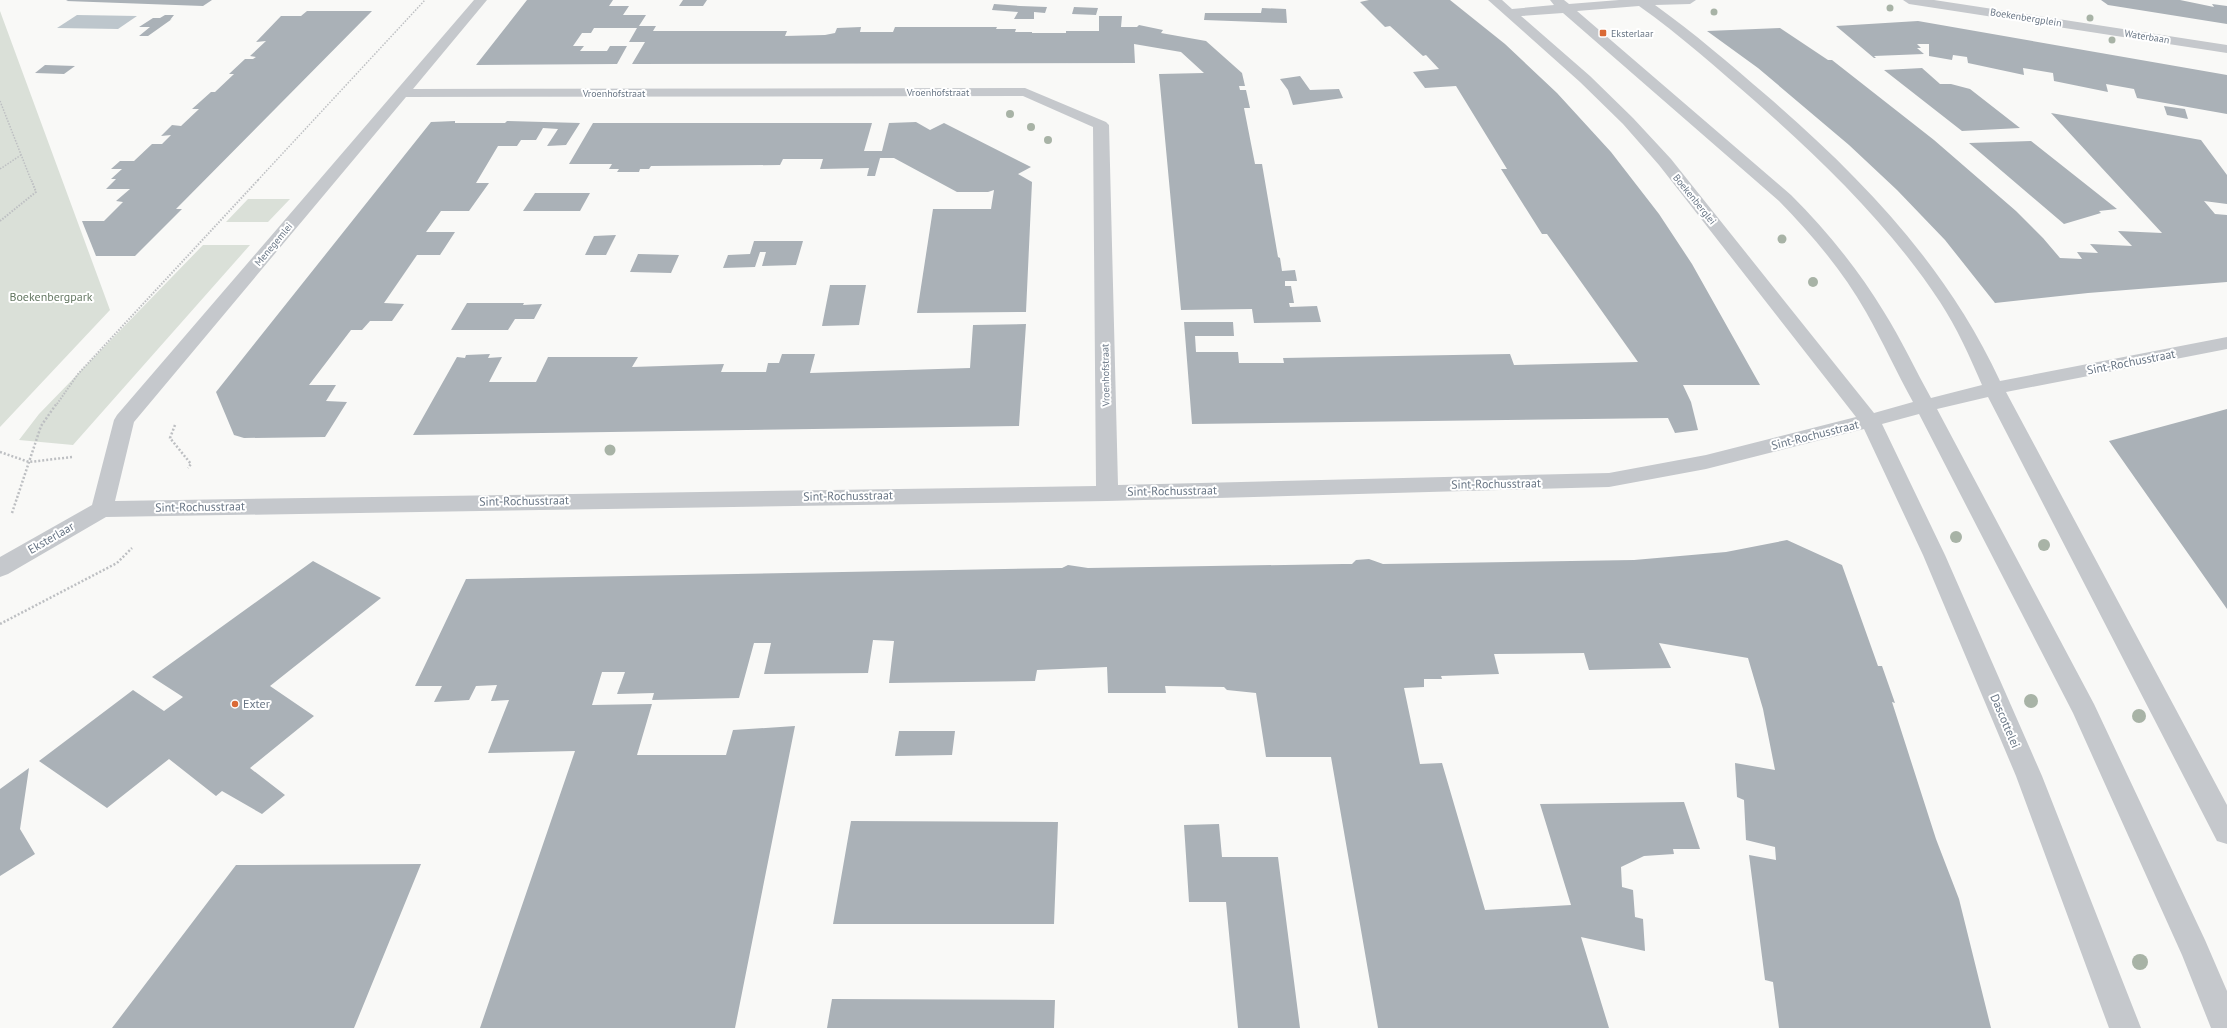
<svg xmlns="http://www.w3.org/2000/svg" width="2227" height="1028" font-family="'PT Sans',sans-serif">
	<style>
		.green { fill: #dae0d8 }
		.water { fill: #bdc6cc }
		.building { fill: #aab1b7 }
		.lines { fill: none; stroke-linecap: round; stroke-linejoin: round }
		.path-far2 { stroke: #bdbfc2; stroke-width: 1.5; stroke-dasharray: 1.5 1.5; stroke-linecap: butt }
		.path-far1 { stroke: #bdbfc2; stroke-width: 2; stroke-dasharray: 1.5 1.5; stroke-linecap: butt }
		.path { stroke: #bdbfc2; stroke-width: 2.5; stroke-dasharray: 2 2; stroke-linecap: butt }
		.minor { fill: #c5c8cc; fill-rule: evenodd }
		.tree { fill: #a8b3a6 }
		.poi-dot { fill: #da6a36; stroke: #fff; stroke-width: 1.5 }
		.labels { text-anchor: middle; stroke-width: 4; stroke-linejoin: round; paint-order: stroke }
		.far-street-label { font-size: 10px; fill: #6a7786; stroke: #fff }
		.far-poi-label { font-size: 10px; fill: #6a7786; stroke: #fff; text-anchor: start }
		.park-label { font-size: 12px; fill: #667964; stroke: #fff }
		.street-label { font-size: 12px; fill: #6a7786; stroke: #fff }
		.poi-label { font-size: 12px; fill: #6a7786; stroke: #fff; text-anchor: start }
	</style>
	<rect width="100%" height="100%" fill="#f9f9f7"/>
	<path class="green" d="M0 11 110 310 0 427Z
		M248 199H290L268 222H226Z
		M203 245H250L73 445 19 440 39 414Z"/>
	<path class="water" d="M77 15 137 16 118 29 57 28Z"/>
	<path class="building" d="M68 0H212L203 6 66 1Z
		M527 0H613L609 6H629L623 15H646L639 26H656L653 31H787L785 36 825 35 835 33 837 28 861 27 860 32H893L895 27H997L996 29H1016L1015 32H1032V33H1066V31H1099V16H1122L1121 27H1137L1139 25 1163 30 1161 33 1206 41 1242 73 1245 86H1239L1240 90H1246L1250 108H1244L1255 164H1262L1278 257 1280 258 1282 271 1295 270 1297 281H1285V286H1291L1294 303H1289L1290 307 1317 306 1321 322 1254 323 1252 309 1181 310 1159 74 1204 73 1181 52 1134 44 1135 63 632 64 645 42H629L637 28H594L591 33H582L573 46H584L580 51H607L610 46H627L617 64 476 65Z
		M683 0H707L703 6H679Z
		M1369 0H1450L1505 44 1557 93 1611 152 1659 214 1692 264 1760 385H1683L1691 402 1698 430 1675 433 1668 418 1192 424 1184 322H1233L1234 336H1195L1196 352H1238L1239 363H1284L1283 358 1510 354 1514 365 1638 362 1547 234H1542L1501 169H1507L1456 86 1425 88 1413 72 1439 69 1426 55 1423 56 1390 26 1385 27 1360 2Z
		M2101 0H2180L2214 7 2212 4 2227 6V24L2108 5Z
		M994 4 1020 6 1047 7 1045 13 1034 12V19H1014L1018 12 992 10Z
		M1074 7 1098 8 1096 15 1072 14Z
		M1262 8 1286 9 1287 23 1204 20 1205 13H1261Z
		M307 11H372L176 209H182L135 256H96L82 221H104L123 202 116 201 130 189H106L116 179H111L122 169H111L120 161H134L152 144H162L171 135 161 136 172 125 181 126 199 109H192L211 92H215L234 74H229L245 59H253L256 57 250 56 266 41 256 42 281 16H301Z
		M165 15H174L170 20 172 19 148 36H139L150 27H139L153 18H160Z
		M1918 21 2227 75V114L2137 98 2134 89 2106 84 2108 92 2054 81 2053 73 2023 68 2024 75 1968 63 1967 57 1953 55 1952 60 1929 56V44H1917L1921 48H1917L1924 54 1874 56 1876 58H1874L1836 26Z
		M1780 28 1828 60H1832L1934 140 2016 211 2043 238 2060 258 2082 259 2077 252 2098 253 2090 244 2132 246 2118 231 2162 233 2051 113 2201 140 2227 175V204L2204 201 2215 214 2227 215V282L2088 293 1995 303 1945 240 1897 190 1849 145 1758 68 1707 31Z
		M45 65 75 66 64 74 35 73Z
		M1922 68 1940 84H1951L1970 89 2020 128 1962 131 1884 70Z
		M1300 76 1310 90 1339 89 1343 98 1293 105 1288 90 1280 79Z
		M2164 106 2185 109 2188 119 2167 115Z
		M455 121V123H505L507 121 580 123 566 145 547 146 558 129 543 128 536 140H521L517 146H498L476 183H489L469 211H441L426 232H455L440 255H417L384 303 404 304 392 321H370L362 330H351L309 385H336L326 401 347 402 325 437 244 438 234 435 216 392 431 122Z
		M916 122 930 130 944 123 1031 167 1018 174 1032 182 1026 312 917 313 933 209H991L994 190 988 192H957L894 158H880L875 176H867L869 168 820 169 823 159H783L780 165 651 166 649 169H640L639 172H617L619 169H609L612 164H569L593 123H872L864 151H882L889 123Z
		M2031 141 2117 209 2099 211 2101 213 2064 224 1969 143Z
		M535 193H590L580 211H523Z
		M616 235 606 255H585L594 236Z
		M754 241H803L796 265 762 266 766 252H760L755 267 723 268 728 255 750 254Z
		M638 254 679 255 671 273 630 272Z
		M830 285H866L859 325 822 326Z
		M467 303H524L523 305 542 304 534 319H515L508 330H451Z
		M1026 324 1019 426 413 435 457 357 465 358 466 355 490 354 488 358 502 357 489 382H536L548 357H638L632 367 724 364 721 372H766L768 363H779L782 354H815L810 373 970 368 973 325Z
		M2227 409V609L2109 441Z
		M1787 540 1842 565 1878 666H1882L1895 703 1892 702 1936 839 1959 899 1991 1028H1779L1773 982 1765 980 1749 855 1776 860 1775 847 1746 840 1744 800 1737 797 1735 763 1775 770 1763 709 1748 658 1659 643 1671 668 1589 670 1584 653 1494 654 1499 674 1441 676 1442 679H1424V687L1404 688 1420 764 1442 763 1485 910 1571 905 1540 804 1684 802 1700 849H1673L1674 854 1644 856 1621 867 1622 887 1633 890 1635 917 1643 919 1645 951 1581 937 1609 1028H1378L1331 757H1266L1256 693 1227 690 1224 687 1165 686 1166 693H1108L1107 667 1037 670 1035 681 889 683 894 641 873 640 868 673 764 674 771 643H754L739 698 652 700 654 693 617 694 625 672H602L592 705 652 704 637 755H726L733 730 795 726 735 1028H480L575 751 488 753 509 700 491 701 497 685 476 686 469 700 434 702 442 686H415L466 579 1062 568 1068 565 1088 568 1343 564H1352L1356 560 1369 559 1383 564 1634 560 1726 552Z
		M313 561 381 598 270 686 314 716 250 768 285 795 262 814 222 791 216 796 169 759 107 808 39 761 133 690 164 711 183 697 152 677Z
		M899 731H955L952 755 895 756Z
		M29 768 20 829 35 854 0 876V789Z
		M851 821 1058 822 1054 924H833Z
		M1219 824 1222 857H1278L1300 1028H1238L1226 902H1189L1184 825Z
		M421 864 354 1028H112L236 865Z
		M832 999 1055 1000 1054 1028H827Z"/>
	<g class="lines">
		<path class="path-far2" d="M0 101 31 180
			M0 169 21 155
			M258 180 425 0"/>
		<path class="path-far1" d="M0 221 36 192 31 179
			M57 404 78 374 259 179"/>
		<path class="path" d="M175 425 170 438 191 464 188 468
			M0 452 29 462 72 457
			M12 513 41 426 57 403
			M0 624 117 563 132 548"/>
		<path class="minor" d="M474 0H487L413 89 1025 88 1106 122 1109 125 1118 485 1609 473 1706 455 1856 417 1659 165 1623 124 1580 82 1488 0H1502L1512 9 1554 5 1550 0H1564L1569 4 1619 0H1696L1690 4 1655 5C1694 33 1730 64 1766 95 1862 178 1946 265 2000 381L2227 337V349L2006 392 2227 805V844L2217 841 1988 397 1937 409 2094 704 2205 940 2227 991V1028H2211L2182 955 2073 713 1919 414 1882 424 1945 555 2042 776 2141 1028H2109L2016 776 1923 555 1864 429 1706 469 1609 487 1107 501 106 517 8 574 0 577V557L92 505 114 420 117 415ZM1639 6C1680 35 1718 69 1756 102 1824 162 1890 226 1940 302 1957 328 1970 357 1982 385L1931 398C1915 369 1901 339 1884 312 1858 269 1826 230 1791 195L1577 11ZM1563 13 1779 201C1812 235 1843 271 1866 312 1883 342 1897 373 1913 402L1874 413 1671 159 1633 118 1590 76 1521 16ZM1023 96 1093 127 1096 486 115 501 134 422 406 97Z
			M1903 0H1934L2227 45V53L1909 4Z"/>
	</g>
	<g class="tree">
		<circle cx="1890" cy="8" r="3.5"/>
		<circle cx="1714" cy="12" r="3.5"/>
		<circle cx="2090" cy="18" r="3.5"/>
		<circle cx="2112" cy="40" r="3.5"/>
		<circle cx="1010" cy="114" r="4"/>
		<circle cx="1031" cy="127" r="4"/>
		<circle cx="1048" cy="140" r="4"/>
		<circle cx="1782" cy="239" r="4.5"/>
		<circle cx="1813" cy="282" r="5"/>
		<circle cx="610" cy="450" r="5.5"/>
		<circle cx="1956" cy="537" r="6"/>
		<circle cx="2044" cy="545" r="6"/>
		<circle cx="2031" cy="701" r="7"/>
		<circle cx="2139" cy="716" r="7"/>
		<circle cx="2140" cy="962" r="8"/>
	</g>
	<g class="poi-dot">
		<rect x="1599" y="29" width="8" height="8" rx="2"/>
		<circle cx="235" cy="704" r="4"/>
	</g>
	<g class="labels">
		<g class="far-street-label">
			<text transform="translate(2026 17) rotate(9)" y="4">Boekenbergplein</text>
			<text transform="translate(2147 36) rotate(9)" y="4">Waterbaan</text>
			<text x="938" y="96">Vroenhofstraat</text>
			<text x="614" y="97">Vroenhofstraat</text>
			<text transform="translate(1695 199) rotate(51)" y="4">Boekenberglei</text>
			<text transform="translate(273 244) rotate(-50)" y="4">Menegemlei</text>
			<text transform="translate(1105 375) rotate(-91)" y="4">Vroenhofstraat</text>
		</g>
		<g class="far-poi-label">
			<text x="1611" y="37">Eksterlaar</text>
		</g>
		<g class="park-label">
			<text x="51" y="301">Boekenbergpark</text>
		</g>
		<g class="street-label">
			<text transform="translate(2131 362) rotate(-11)" y="4">Sint-Rochusstraat</text>
			<text transform="translate(1815 435) rotate(-14)" y="4">Sint-Rochusstraat</text>
			<text transform="translate(1496 484) rotate(-1)" y="4">Sint-Rochusstraat</text>
			<text transform="translate(1172 491) rotate(-1)" y="4">Sint-Rochusstraat</text>
			<text transform="translate(848 496) rotate(-1)" y="4">Sint-Rochusstraat</text>
			<text transform="translate(524 501) rotate(-1)" y="4">Sint-Rochusstraat</text>
			<text transform="translate(200 507) rotate(-1)" y="4">Sint-Rochusstraat</text>
			<text transform="translate(51 538) rotate(-30)" y="4">Eksterlaar</text>
			<text transform="translate(2005 721) rotate(67)" y="4">Dascottelei</text>
		</g>
		<g class="poi-label">
			<text x="243" y="708">Exter</text>
		</g>
	</g>
</svg>
